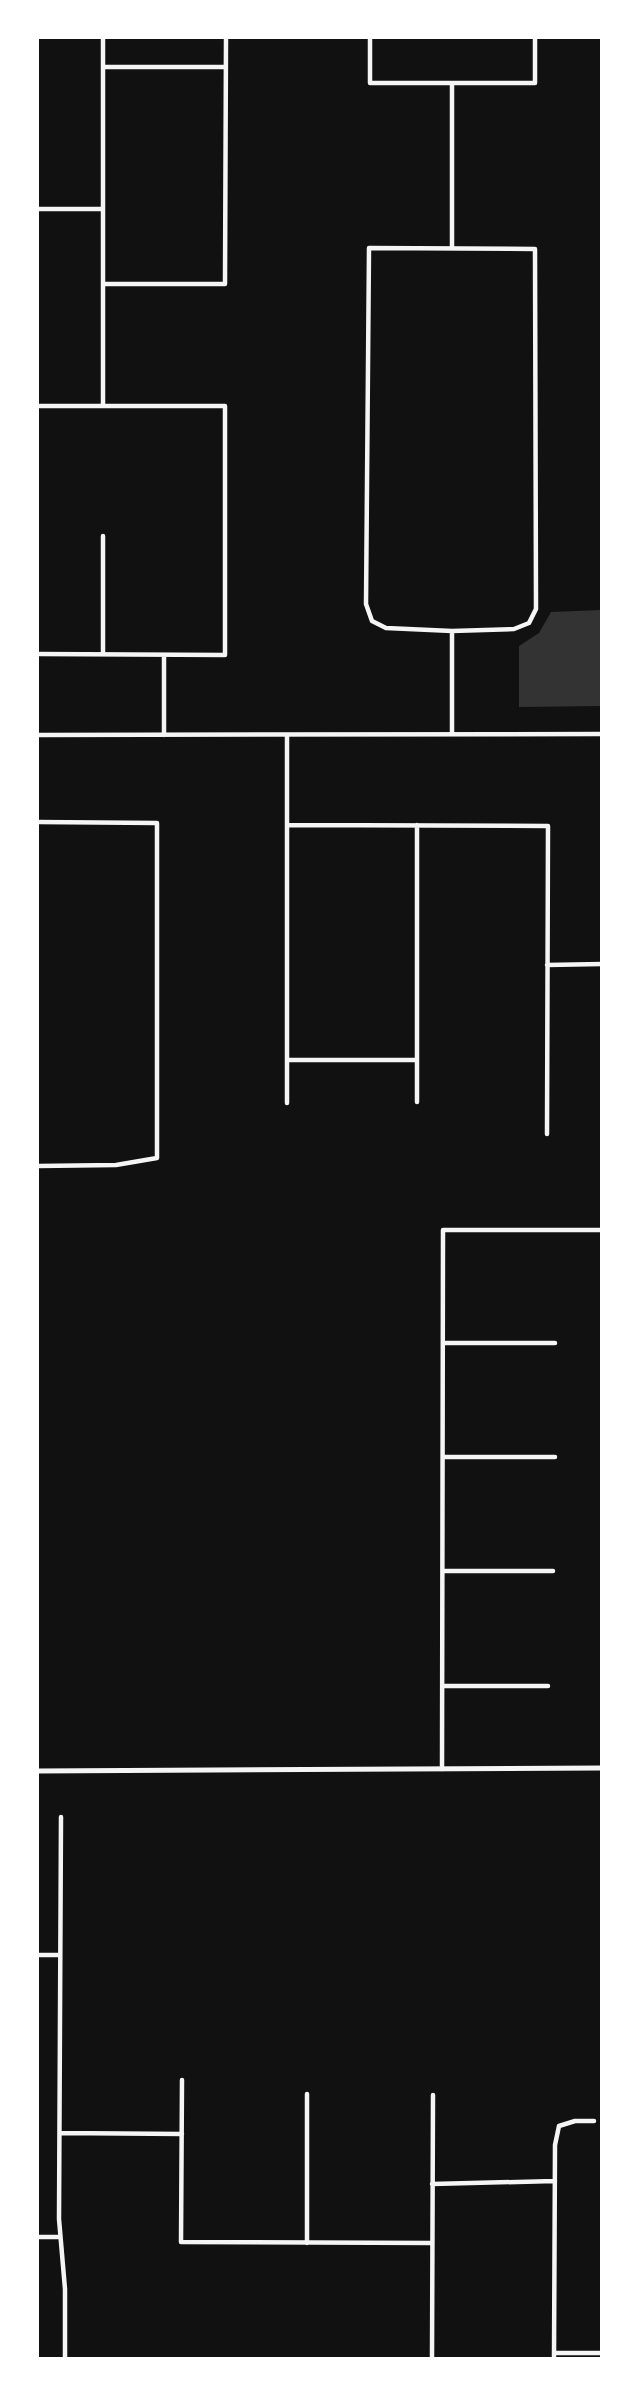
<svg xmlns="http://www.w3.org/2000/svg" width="639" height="2396" font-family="Mulish,sans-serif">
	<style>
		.water { fill: #333 }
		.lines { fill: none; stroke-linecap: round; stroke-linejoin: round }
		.minor { stroke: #f5f5f5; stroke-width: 4.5 }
		.tertiary { stroke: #f5f5f5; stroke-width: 5 }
	</style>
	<rect width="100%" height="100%" fill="#111"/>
	<path class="water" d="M601 610V706L519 707V646L539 633 551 612Z"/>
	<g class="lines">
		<path class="minor" d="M370 38V83H535V38
			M104 67H226
			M38 209H103
			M369 248 535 249 536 609 529 623 514 629 452 631 386 628 372 621 366 604Z
			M452 248V83
			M103 284H225L226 38
			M38 406H225V655L38 654
			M103 406V38
			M103 654V536
			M452 734V631
			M38 735 602 734
			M164 735V655
			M38 822 157 823V1158L116 1165 38 1166
			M287 825 548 826 547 1134
			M547 965 602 964
			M287 1060H417
			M417 1102V825
			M287 1103V735
			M443 1343H555
			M443 1457H555
			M443 1571H553
			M443 1686H548
			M442 1769 443 1230H602
			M61 1817 59 2219 65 2289V2358
			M38 1955H60
			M182 2080 181 2242 432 2243
			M60 2133 182 2134
			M432 2184 555 2181
			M38 2237H60
			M307 2243V2094
			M554 2353H602
			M432 2358 433 2095
			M554 2358 555 2145 559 2126 575 2121H594"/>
		<path class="tertiary" d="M38 1771 602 1768"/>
	</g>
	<rect width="639" height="2396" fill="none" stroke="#ffffff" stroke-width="78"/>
</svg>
